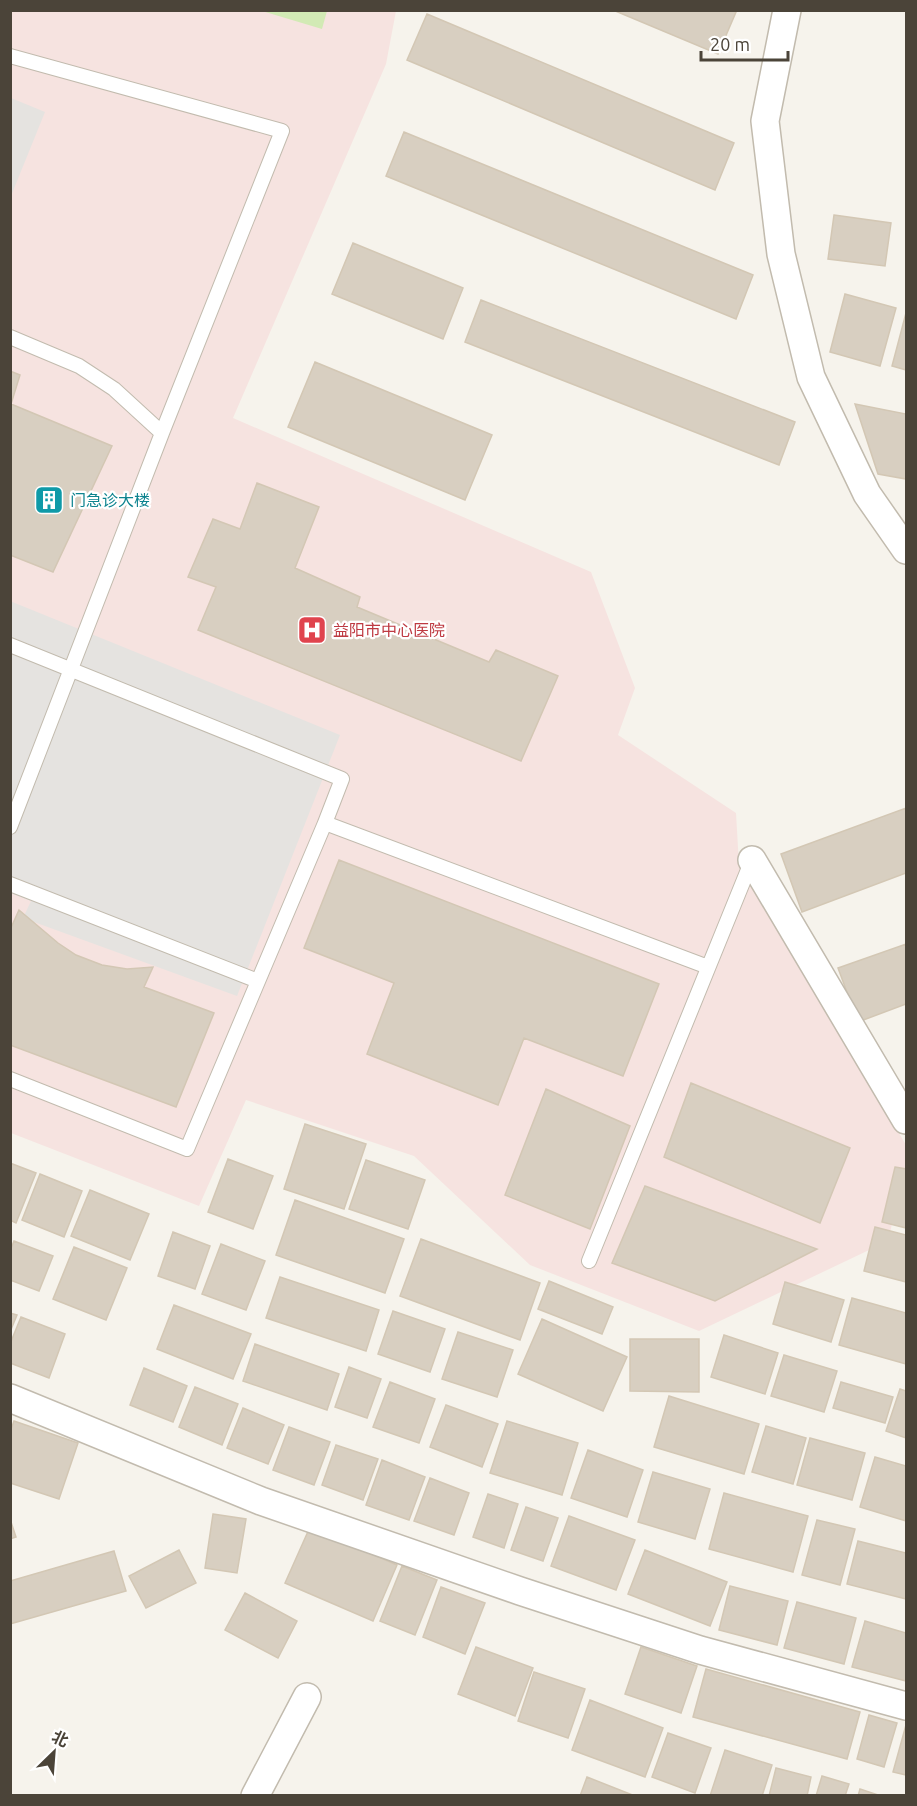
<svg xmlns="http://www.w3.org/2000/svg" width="917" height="1806" font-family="Ubuntu,'Noto Sans SC',sans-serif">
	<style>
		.medical { fill: #f6e3e0 }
		.green { fill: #d2eab5 }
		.parking { fill: #e5e3e0 }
		.building { fill: #d8cfc1; stroke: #d3c7b4; stroke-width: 1.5 }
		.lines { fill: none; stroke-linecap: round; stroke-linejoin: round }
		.service-casing { stroke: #c2bbae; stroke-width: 16 }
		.minor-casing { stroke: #c2bbae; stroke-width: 30 }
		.service { stroke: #fff; stroke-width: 14 }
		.minor { stroke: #fff; stroke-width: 27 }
		.labels { text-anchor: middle; stroke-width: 4.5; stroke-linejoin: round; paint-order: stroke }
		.culture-label { font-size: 16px; fill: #0d838f; stroke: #fff; text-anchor: start }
		.health-label { font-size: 16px; fill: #be3a42; stroke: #fff; text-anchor: start }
	</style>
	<rect width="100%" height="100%" fill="#f6f3ec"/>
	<path class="medical" d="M10 11H396L386 64 233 418 591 572 635 688 618 735 736 813 739 865 906 1145V1164L888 1241 699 1331 530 1265 414 1156 246 1100 199 1206 11 1133Z"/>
	<path class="green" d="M262 11H327L322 29Z"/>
	<path class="parking" d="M11 98 45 112 11 196Z
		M10 601 340 735 237 996 23 918 31 901 10 893Z"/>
	<path class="building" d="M613 10H732L736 12 718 54Z
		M427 14 734 143 715 190 407 60Z
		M404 132 753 275 736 319 386 176Z
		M834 215 891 223 885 266 828 259Z
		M353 243 463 288 443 339 332 294Z
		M845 294 896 308 880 366 830 352Z
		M481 300 795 422 779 465 465 342Z
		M906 313V370L892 366Z
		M315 362 492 435 465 500 288 427Z
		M10 371 20 375 11 404 112 446 53 572 10 555Z
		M855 404 906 414V479L878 474Z
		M257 483 319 507 295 568 360 597 357 607 489 662 496 650 558 676 521 761 198 630 216 587 188 577 213 519 240 529Z
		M906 808V873L802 912 781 854Z
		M339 860 659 984 623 1076 524 1038 498 1105 367 1054 394 983 304 948Z
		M19 910 58 943 76 955 102 965 127 969 153 967 144 987 214 1013 176 1107 10 1045V930Z
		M906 944V1004L858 1022 838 968Z
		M691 1083 850 1148 820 1223 664 1157Z
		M546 1089 630 1126 590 1229 505 1195Z
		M305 1124 366 1144 344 1209 284 1189Z
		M228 1159 273 1176 253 1229 208 1212Z
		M366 1160 425 1180 408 1229 349 1209Z
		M10 1163 36 1173 16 1223 10 1220Z
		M895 1167 906 1169V1228L882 1222Z
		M40 1174 82 1191 64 1237 22 1220Z
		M645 1186 817 1249 715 1301 612 1263Z
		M90 1190 149 1214 130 1260 71 1236Z
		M295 1200 404 1239 385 1293 276 1255Z
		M875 1227 906 1235V1282L864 1271Z
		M173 1232 210 1246 195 1289 158 1276Z
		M421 1239 540 1283 520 1340 400 1296Z
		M14 1241 53 1256 39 1291 10 1280V1251Z
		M221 1244 265 1261 246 1310 202 1294Z
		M74 1247 127 1268 106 1320 53 1299Z
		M280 1277 379 1310 366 1351 266 1318Z
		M549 1281 613 1307 602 1334 538 1309Z
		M785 1282 844 1300 831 1342 773 1324Z
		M852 1298 906 1313V1364L839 1345Z
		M174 1305 251 1334 233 1379 157 1349Z
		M393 1311 445 1329 430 1372 378 1354Z
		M10 1313 17 1315 10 1332Z
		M21 1317 65 1334 49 1378 10 1363V1344Z
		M542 1319 627 1357 603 1411 518 1374Z
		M458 1332 513 1350 497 1397 442 1379Z
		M724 1335 778 1353 765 1394 711 1377Z
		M630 1339H699V1392L630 1391Z
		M255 1344 339 1374 327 1410 243 1381Z
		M784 1355 837 1371 824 1412 771 1396Z
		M349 1367 381 1379 367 1418 335 1407Z
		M144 1368 187 1386 173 1422 130 1405Z
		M390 1382 435 1399 419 1443 373 1427Z
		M841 1382 893 1397 885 1423 833 1408Z
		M195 1387 238 1404 222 1445 179 1427Z
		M900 1389 906 1391V1438L886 1431Z
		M669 1396 759 1424 744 1474 654 1447Z
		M446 1405 498 1424 482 1467 430 1447Z
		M243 1408 284 1425 268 1464 227 1448Z
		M14 1421 78 1443 59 1499 10 1483V1432Z
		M507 1421 578 1443 562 1495 490 1473Z
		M766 1426 806 1438 793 1484 752 1472Z
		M289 1427 330 1442 314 1485 273 1470Z
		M810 1438 865 1453 852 1500 797 1485Z
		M336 1445 378 1459 363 1500 322 1485Z
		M588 1450 643 1470 627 1517 571 1498Z
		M875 1457 906 1466V1521L860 1507Z
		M382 1460 425 1477 409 1520 366 1505Z
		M653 1472 710 1489 695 1539 638 1522Z
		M430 1478 469 1493 454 1535 414 1521Z
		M724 1493 808 1516 793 1572 709 1549Z
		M488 1494 518 1504 504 1548 473 1537Z
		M526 1507 558 1518 543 1561 511 1550Z
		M213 1514 246 1519 237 1573 205 1568Z
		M569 1516 635 1540 616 1590 551 1566Z
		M10 1519 16 1537 10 1539Z
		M817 1520 855 1529 840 1585 802 1575Z
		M310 1527 397 1565 373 1621 285 1583Z
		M858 1541 906 1553V1599L847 1584Z
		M179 1550 196 1583 146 1608 129 1576Z
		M645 1550 727 1582 710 1626 628 1594Z
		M114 1551 126 1591 10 1624V1581Z
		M402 1566 437 1580 415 1635 380 1621Z
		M730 1586 788 1601 777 1645 719 1630Z
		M441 1587 485 1603 465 1654 423 1637Z
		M245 1593 297 1621 278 1658 225 1630Z
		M797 1602 856 1618 844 1664 784 1648Z
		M865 1621 906 1633V1681L852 1667Z
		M476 1647 533 1668 515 1716 458 1694Z
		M641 1647 697 1666 681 1713 625 1694Z
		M706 1669 860 1712 847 1759 693 1717Z
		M534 1672 585 1689 568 1738 518 1721Z
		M590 1700 663 1728 645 1777 572 1750Z
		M869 1715 897 1723 884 1767 857 1759Z
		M906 1725V1775L893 1772Z
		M668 1733 711 1748 695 1793 652 1777Z
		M725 1750 772 1765 762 1796H710Z
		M776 1768 811 1777 807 1796H769Z
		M822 1776 849 1784 845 1796H816Z
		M587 1777 635 1796H580Z
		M860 1789 881 1796H858Z"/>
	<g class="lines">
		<g class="service-casing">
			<path id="service" d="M10 56 282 131 162 433
				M10 337 79 366 114 389 162 433 10 827
				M10 645 342 779 325 823
				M10 884 258 981
				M10 1079 187 1149 325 823 708 967
				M589 1261 752 860"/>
		</g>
		<g class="minor-casing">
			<path id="minor" d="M787 10 765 121 781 254 811 377 867 494 906 550
				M752 860 906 1120
				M10 1398 261 1501 520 1591 700 1650 906 1706
				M255 1796 307 1697"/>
		</g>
		<use href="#service" class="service"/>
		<use href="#minor" class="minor"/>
	</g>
	<defs>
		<g id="building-square" transform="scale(1.5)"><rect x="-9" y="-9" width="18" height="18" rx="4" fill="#0f9aa8" stroke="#fff"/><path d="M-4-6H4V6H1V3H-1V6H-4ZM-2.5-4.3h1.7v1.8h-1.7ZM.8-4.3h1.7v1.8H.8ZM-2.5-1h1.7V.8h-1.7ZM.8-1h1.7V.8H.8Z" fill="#fff"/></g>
		<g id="hospital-square" transform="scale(1.5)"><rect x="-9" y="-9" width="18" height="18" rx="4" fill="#e0444e" stroke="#fff"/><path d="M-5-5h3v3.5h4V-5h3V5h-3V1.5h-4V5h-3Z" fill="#fff"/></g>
	</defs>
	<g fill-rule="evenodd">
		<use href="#building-square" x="49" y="500"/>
		<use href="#hospital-square" x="312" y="630"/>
	</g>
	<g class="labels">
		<g class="culture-label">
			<text x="70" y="506">门急诊大楼</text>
		</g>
		<g class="health-label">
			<text x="333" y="636">益阳市中心医院</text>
		</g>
	</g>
	<rect width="917" height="1806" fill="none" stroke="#4b4439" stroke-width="24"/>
	<g transform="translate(54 1752) rotate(25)" stroke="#ffffff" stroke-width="4.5" paint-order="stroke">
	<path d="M0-4.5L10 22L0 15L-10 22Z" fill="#4b4439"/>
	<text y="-9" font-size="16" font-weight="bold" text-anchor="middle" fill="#4b4439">北</text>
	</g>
	<path d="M701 51v9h87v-9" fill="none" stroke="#4b4439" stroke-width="3"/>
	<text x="710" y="51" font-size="18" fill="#4b4439" stroke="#ffffff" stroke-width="4.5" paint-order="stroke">20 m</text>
</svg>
